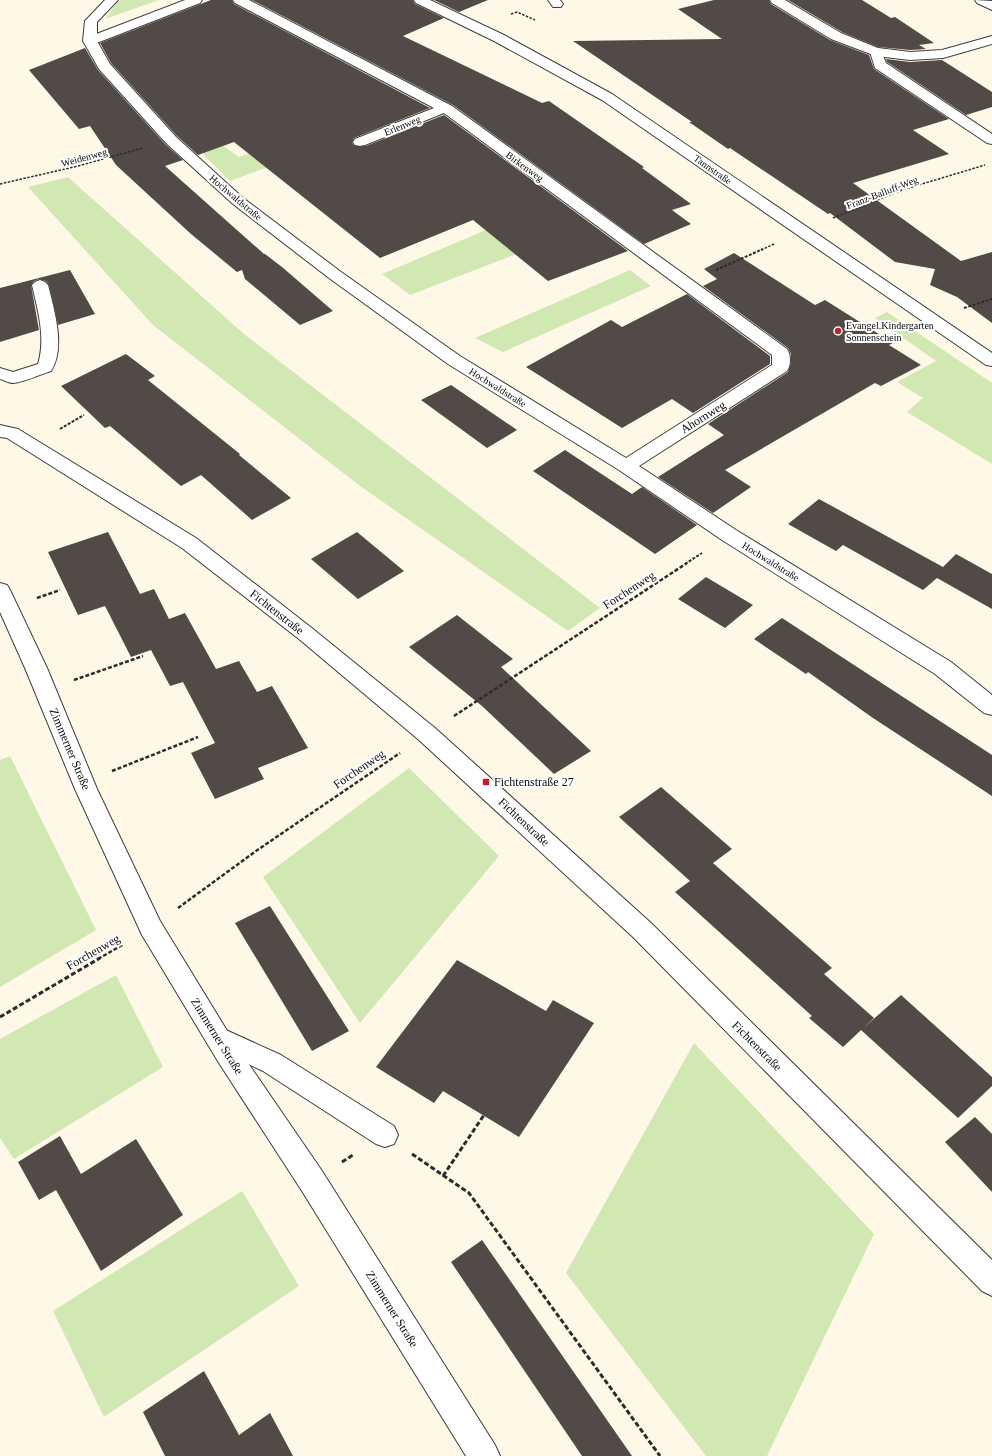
<svg xmlns="http://www.w3.org/2000/svg" width="992" height="1456" font-family="Georgia,serif">
	<style>
		.green { fill: #d2e8b2 }
		.building { fill: #524a47 }
		.lines { fill: none; stroke-linecap: round; stroke-linejoin: round }
		.lane-casing { stroke: #3d3d3d; stroke-width: 2 }
		.street-casing { stroke: #3d3d3d; stroke-width: 2 }
		.path-far3 { stroke: #2c2c2c; stroke-width: 1.5; stroke-dasharray: 2.5 1.5; stroke-linecap: butt }
		.path-far2 { stroke: #2c2c2c; stroke-width: 2; stroke-dasharray: 3 1.5; stroke-linecap: butt }
		.path-far1 { stroke: #2c2c2c; stroke-width: 2.5; stroke-dasharray: 4 2; stroke-linecap: butt }
		.path { stroke: #2c2c2c; stroke-width: 3; stroke-dasharray: 5 2.5; stroke-linecap: butt }
		.lane { fill: #fff; fill-rule: evenodd }
		.street { fill: #fff; fill-rule: evenodd }
		.poi-dot { fill: #b82436; stroke: #fff; stroke-width: 1.5 }
		.labels { text-anchor: middle; stroke-width: 4; stroke-linejoin: round; paint-order: stroke }
		.far-street-label { font-size: 10px; fill: #0a0a0a; stroke: #fff }
		.far-poi-label { font-size: 10px; fill: #0a0a0a; stroke: #fff; text-anchor: start }
		.street-label { font-size: 12px; fill: #0a0a0a; stroke: #fff }
		.poi-label { font-size: 12px; fill: #0a0a0a; stroke: #fff; text-anchor: start }
	</style>
	<rect width="100%" height="100%" fill="#fff8e7"/>
	<path class="green" d="M121 0H159L105 19 117 3Z
		M311 132 335 142 230 181 190 141 207 134 239 157Z
		M68 177 244 334 600 608 568 631 360 486 153 325 28 187Z
		M504 220 576 231 410 295 382 274 479 233Z
		M630 270 651 286 503 352 475 338Z
		M887 312 992 383V464L907 412 923 398 897 382 936 361 875 318Z
		M10 756 96 930 0 987V760Z
		M409 768 499 856 360 1023 263 877Z
		M116 975 163 1067 14 1159 0 1138V1039Z
		M694 1043 874 1234 767 1456H706L566 1273Z
		M242 1191 299 1286 104 1417 53 1311Z"/>
	<path class="building" d="M211 0H232L234 4 430 108 354 138 352 143 355 146H366L444 115 628 251 548 281 473 220 380 258 234 142 198 155 177 136 111 63 100 43Z
		M252 0H413L415 4 444 18 403 36 542 103 549 101 644 167 642 168 691 204 672 210 691 224 644 244 453 105Z
		M434 0H488L459 12Z
		M714 0H769L771 4 830 40 869 55 874 69 949 119 913 130 949 154 853 183 961 261 992 252V323L957 297 930 285 935 269 895 262 830 213 828 214 730 148 728 149 689 122H692L573 41 722 39 678 9Z
		M788 0H862L891 18 895 17 934 43 919 45 926 49 910 50 878 47 842 32Z
		M85 48 98 70 165 144 183 160 165 166 264 254H265L282 267 333 311 300 325 245 279 242 270 237 272 191 234 116 165 90 126 79 129 29 70Z
		M886 59 910 62 942 60 992 92V107L966 115 887 62Z
		M734 253 815 305 825 300 893 343 889 345 921 365 881 386 875 383 725 470 751 487 713 513 658 477 724 435 708 424 788 372 791 363V354L788 348 703 286 717 279 704 269Z
		M70 270 95 314 58 325 49 285 46 281 39 279 34 281 31 285 39 330 0 342V288Z
		M687 294 770 356V364L693 413 672 399 622 428 526 367 611 320 622 327Z
		M126 354 155 376 148 380 240 454 239 455 291 498 252 520 201 475 181 486 110 426 105 428 61 386Z
		M451 385 517 430 487 448 421 400Z
		M565 450 632 494 642 487 697 525 655 554 533 471Z
		M819 499 943 567 956 554 992 574V609L937 578 923 590 843 545 836 551 788 524Z
		M108 532 140 594 154 589 169 619 185 613 216 669 239 661 257 692 272 686 308 748 258 768 264 779 215 799 191 753 215 743 183 682 170 686 151 650 131 657 105 606 78 615 48 552Z
		M357 532 404 571 358 599 311 559Z
		M706 577 753 605 725 628 678 599Z
		M457 615 513 659 501 667 591 751 554 774 482 706 409 647Z
		M782 618 992 755V796L873 718 808 672 806 674 754 639Z
		M661 787 732 849 713 863 832 968 824 974 874 1018 843 1047 809 1018 812 1016 675 892 690 881 619 817Z
		M270 906 349 1031 312 1051 235 923Z
		M457 960 546 1011 553 1000 594 1023 519 1137 443 1091 434 1103 376 1067Z
		M901 995 992 1077V1086L958 1118 861 1030Z
		M975 1117 992 1134V1192L945 1142Z
		M60 1136 81 1174 136 1139 183 1215 101 1271 56 1190 39 1200 18 1162Z
		M482 1240 632 1456H582L451 1262Z
		M204 1371 239 1435 270 1413 293 1456H165L143 1412Z"/>
	<g class="lines">
		<g class="lane-casing">
			<path id="lane" d="M185 0H202L200 3 94 44H86L84 41 86 38Z
				M876 48 880 49 886 63 992 134V144L987 143 875 68 870 52 872 49Z
				M40 280 45 282 48 285C54 309 66 348 51 371 41 374 22 383 13 383 9 383 4 380 0 379V368L13 372 38 364C46 338 38 311 32 285L35 282Z
				M217 1026 281 1055 394 1126 398 1135 394 1144 385 1147 376 1144 263 1071 208 1045 205 1037 208 1029Z"/>
		</g>
		<g class="street-casing">
			<path id="street" d="M105 0H118L97 22V41L110 64 176 137 243 198 341 272 460 356 626 458 772 365V355L444 113 365 145 360 146 355 145 353 142 355 139 434 108 235 3 233 0H249L452 106 787 349C791 355 791 365 787 371L639 466 736 530 951 662 992 695V715L984 713 935 674 722 540 619 470 448 364 329 278 233 204 166 143 99 69 83 41 85 21Z
				M414 0H430L504 35 612 94 992 353V366L986 365 602 100 494 41 416 3Z
				M548 0H560L563 4 561 7H553Z
				M770 0H785L841 33 878 48 910 52 942 50 992 36V44L943 58 910 60 876 56 831 39 772 3Z
				M975 0 992 1V10L977 3Z
				M0 425 18 429 196 538 313 629 435 728 651 923 992 1260V1296L982 1291 633 937 419 740 299 639 182 548 7 438 0 437Z
				M0 583 7 585 10 590 47 668 97 789 160 921 237 1047 322 1171 495 1445 500 1456H466L302 1191 219 1063 142 935 75 789 25 668 0 612Z"/>
		</g>
		<path class="path-far3" d="M511 14 517 12 535 20
			M0 184 78 166 143 148
			M833 218 902 190 985 165
			M761 250 774 244"/>
		<path class="path-far2" d="M716 270 763 249
			M964 308 992 299
			M60 429 84 415
			M685 564 702 553"/>
		<path class="path-far1" d="M37 598 60 590
			M74 680 143 656
			M454 716 687 563
			M112 771 198 737
			M178 908 256 851 400 753
			M98 959 124 944"/>
		<path class="path" d="M0 1017 100 958
			M412 1154 469 1193 660 1456
			M342 1162 353 1155
			M443 1176 484 1115"/>
		<use href="#lane" class="lane"/>
		<use href="#street" class="street"/>
	</g>
	<g class="poi-dot">
		<circle cx="838" cy="331" r="4"/>
		<rect x="482" y="778" width="8" height="8" rx="2"/>
	</g>
	<g class="labels">
		<g class="far-street-label">
			<text transform="translate(402 125) rotate(-22)" y="4">Erlenweg</text>
			<text transform="translate(84 157) rotate(-15)" y="4">Weidenweg</text>
			<text transform="translate(525 166) rotate(36)" y="4">Birkenweg</text>
			<text transform="translate(713 169) rotate(35)" y="4">Tannstraße</text>
			<text transform="translate(882 192) rotate(-21)" y="4">Franz-Balluff-Weg</text>
			<text transform="translate(236 197) rotate(40)" y="4">Hochwaldstraße</text>
			<text transform="translate(498 387) rotate(32)" y="4">Hochwaldstraße</text>
			<text transform="translate(771 561) rotate(32)" y="4">Hochwaldstraße</text>
		</g>
		<g class="far-poi-label">
			<text x="846" y="329">Evangel.Kindergarten<tspan x="846" dy="12">Sonnenschein</tspan></text>
		</g>
		<g class="street-label">
			<text transform="translate(703 417) rotate(-32)" y="4">Ahornweg</text>
			<text transform="translate(629 590) rotate(-33)" y="4">Forchenweg</text>
			<text transform="translate(277 612) rotate(38)" y="4">Fichtenstraße</text>
			<text transform="translate(70 749) rotate(67)" y="4">Zimmerner Straße</text>
			<text transform="translate(359 769) rotate(-34)" y="4">Forchenweg</text>
			<text transform="translate(524 822) rotate(43)" y="4">Fichtenstraße</text>
			<text transform="translate(93 952) rotate(-30)" y="4">Forchenweg</text>
			<text transform="translate(217 1036) rotate(58)" y="4">Zimmerner Straße</text>
			<text transform="translate(757 1046) rotate(45)" y="4">Fichtenstraße</text>
			<text transform="translate(392 1309) rotate(58)" y="4">Zimmerner Straße</text>
		</g>
		<g class="poi-label">
			<text x="494" y="786">Fichtenstraße 27</text>
		</g>
	</g>
</svg>
